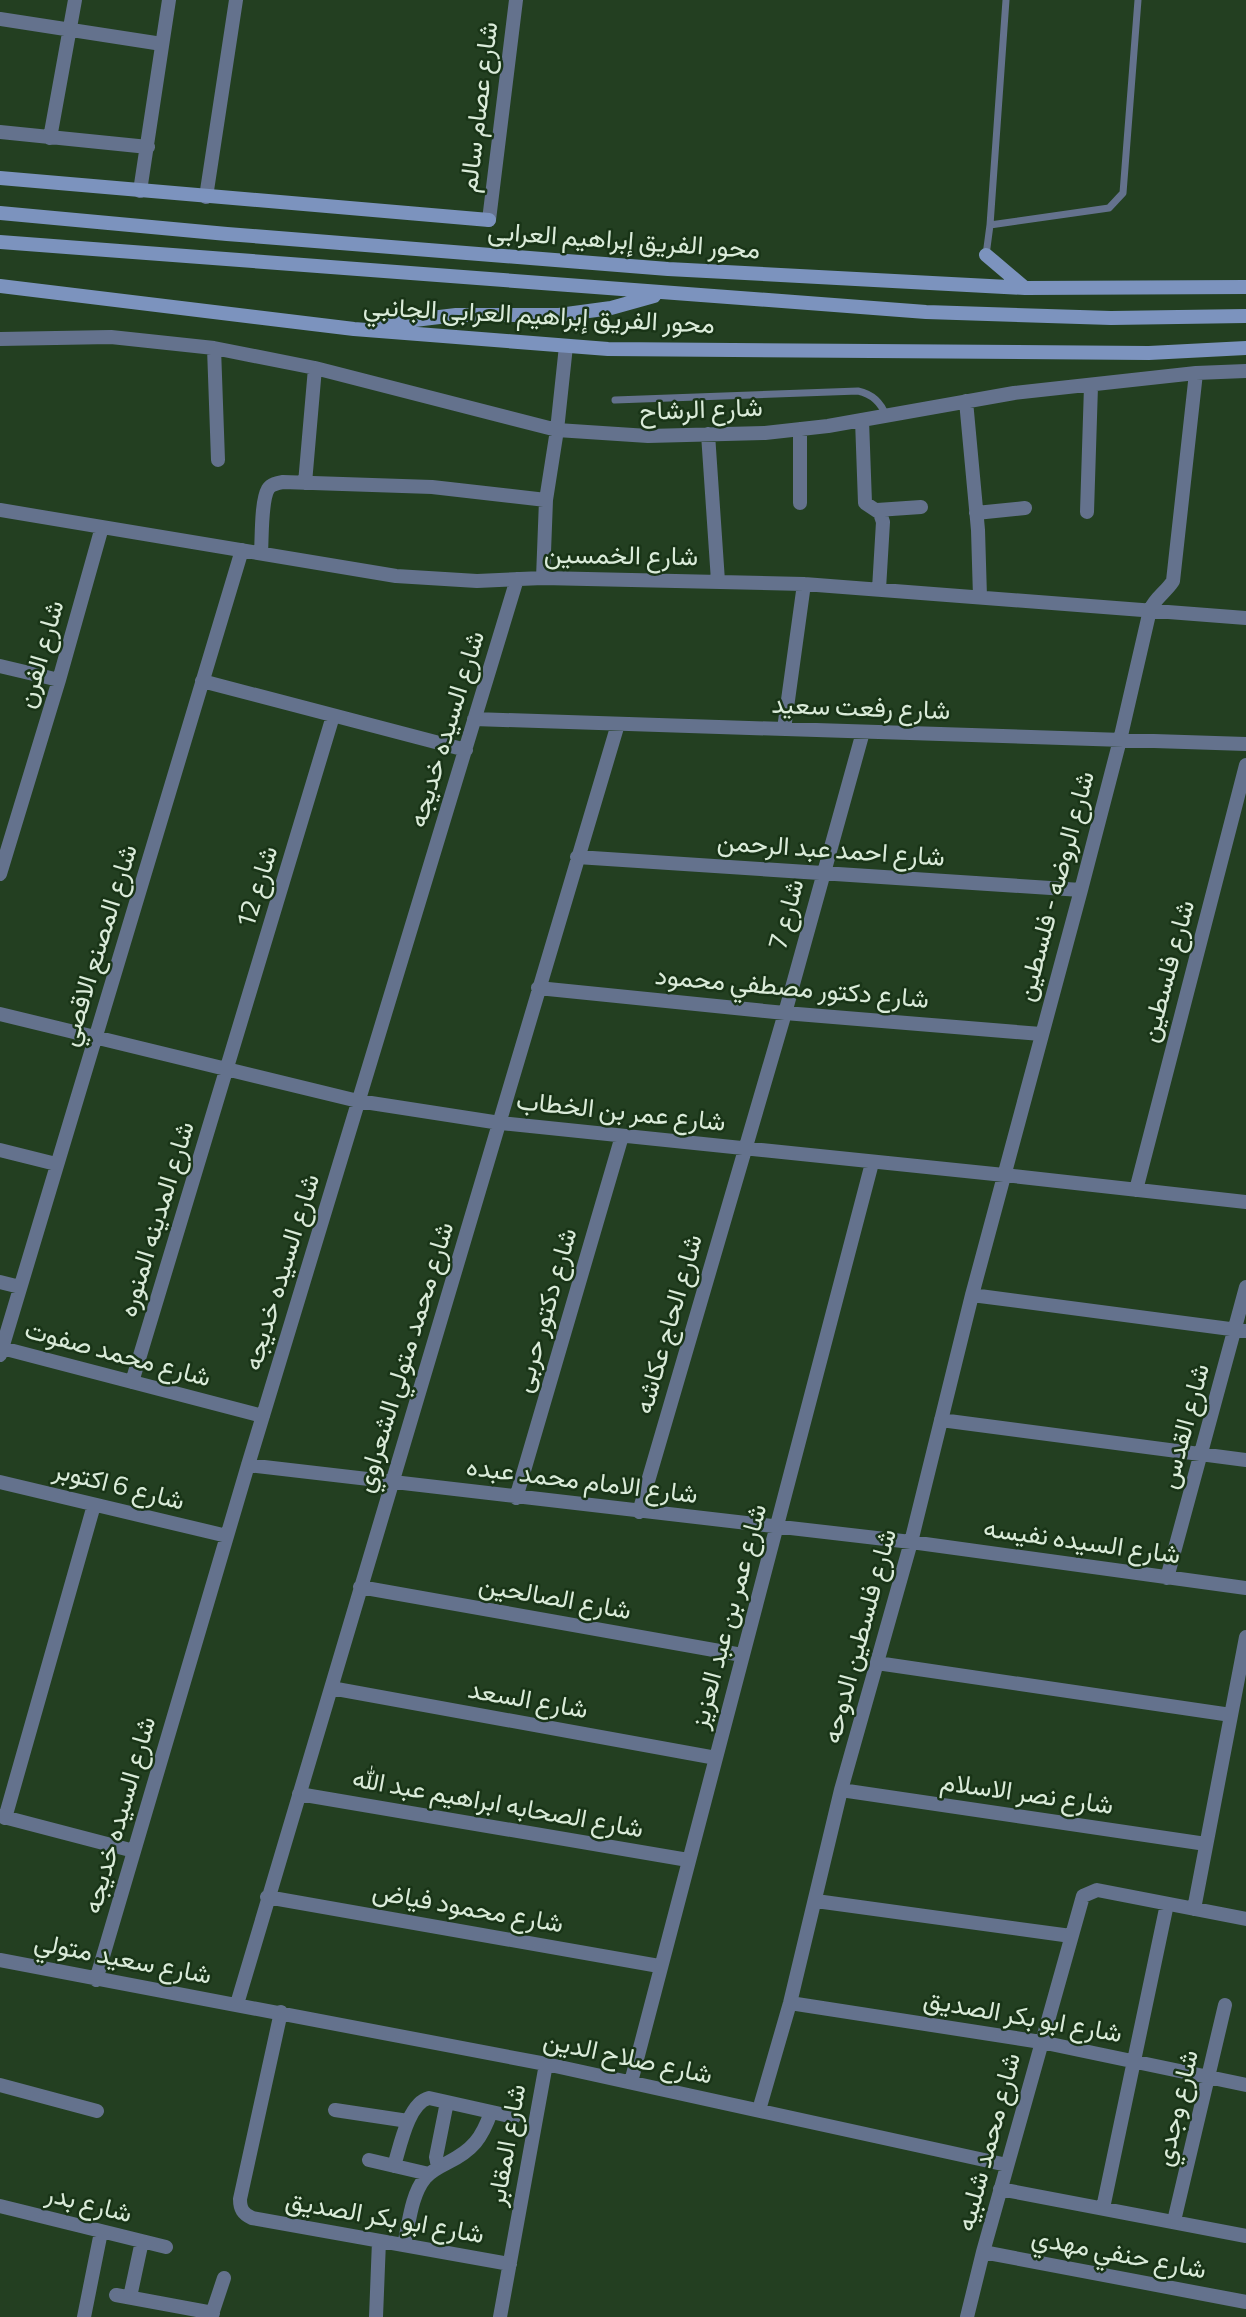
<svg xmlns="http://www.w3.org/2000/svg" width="1246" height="2317" font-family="Commissioner,Vazirmatn,sans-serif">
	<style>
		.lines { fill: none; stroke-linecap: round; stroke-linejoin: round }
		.lane { stroke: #64728d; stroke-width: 7 }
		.street { stroke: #64728d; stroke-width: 14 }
		.secondary { stroke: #7c93be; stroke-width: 14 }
		.labels { text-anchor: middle; stroke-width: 5; stroke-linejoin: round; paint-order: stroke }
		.street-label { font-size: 26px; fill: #daebd9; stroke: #193417 }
	</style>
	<rect width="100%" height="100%" fill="#233f21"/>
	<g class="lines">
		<path class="lane" d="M990 225 1109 208 1123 193 1138 0
			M986 255 990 225 1006 0
			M615 400 858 391C872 394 881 402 886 416"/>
		<path class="street" d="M0 19 162 44
			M0 132 148 147
			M50 138 75 0
			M140 191 169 0
			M206 197 236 0
			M489 220 516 0
			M0 339 111 337 214 348 315 368 557 430 648 436 765 433 828 426 1014 393 1196 373 1246 371
			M214 348 218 460
			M966 401 978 530 980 597
			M862 420 865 503 880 513 883 522 879 589
			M800 429V503
			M708 434 718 581
			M305 483 315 368
			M0 510 396 576 477 581 543 578 804 584 1246 618
			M877 510 921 507
			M1087 512 1091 386
			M976 513 1025 508
			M261 553C262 538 261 501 268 489 271 484 277 483 283 482L432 487 546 500
			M543 578 546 500 557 430 566 346
			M0 666 59 680
			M202 681 466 750
			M474 719 1246 744
			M784 729 804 584
			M577 857 1081 890
			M0 874 59 680 102 527
			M538 988 785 1013 1041 1034
			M0 1014 358 1101 500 1123 1004 1175 1246 1202
			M0 1150 56 1164
			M1136 1190 1246 765
			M0 1282 20 1287
			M972 1295 1246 1331
			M2 1348 263 1416
			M0 1355 242 550
			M132 1382 333 716
			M941 1420 1246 1460
			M248 1465 911 1542 1246 1588
			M0 1482 227 1536
			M516 1498 622 1136
			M639 1512 785 1013 863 732
			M1167 1578 1246 1287
			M360 1587 742 1655
			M877 1663 1231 1715
			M331 1688 716 1758
			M841 1790 1206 1844
			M299 1794 688 1860
			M0 1816 134 1851
			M5 1818 94 1505
			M267 1897 659 1966
			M816 1901 1071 1936
			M1194 1909 1246 1637
			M0 1960 546 2064 1007 2165
			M96 1980 248 1465 517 579
			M790 2003 1041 2042 1246 2085
			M237 2004 618 724
			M281 2012 240 2199C240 2209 243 2214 252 2218L510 2264
			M631 2082 872 1163
			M0 2085 97 2111
			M335 2110 408 2121
			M759 2110 790 2003 841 1790 911 1542 972 1295 1081 890 1120 740 1150 610C1155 598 1166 592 1173 581L1196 373
			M369 2160 429 2174
			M394 2166C400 2147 408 2103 429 2098L514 2117
			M438 2167 436 2157 447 2102
			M1000 2189 1246 2236
			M0 2206 166 2247
			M1103 2208 1167 1904
			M1174 2221 1225 2005
			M404 2245C409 2224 411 2195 425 2178 431 2171 439 2167 447 2163 473 2150 482 2138 491 2112
			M983 2252 1246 2302
			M116 2295 213 2313
			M130 2297 142 2241
			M84 2317 101 2232
			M211 2317 224 2278
			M376 2317 379 2241
			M500 2317 546 2064
			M967 2317 983 2252 1083 1896 1097 1890 1246 1919"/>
		<path class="secondary" d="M0 178 489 220
			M0 213 227 234 668 269 1025 288 1246 287
			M0 242 926 312 1111 318 1246 316
			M986 255 1025 288
			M0 286 354 329 608 349 1149 353 1246 348
			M373 325 456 315H559L611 308 654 296"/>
	</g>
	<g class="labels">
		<g class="street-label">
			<text transform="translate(478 107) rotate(-83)" y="9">شارع عصام سالم</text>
			<text transform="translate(624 240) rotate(4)" y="9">محور الفريق إبراهيم العرابى</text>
			<text transform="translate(539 315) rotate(3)" y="9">محور الفريق إبراهيم العرابى الجانبي</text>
			<text transform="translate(701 409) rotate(-2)" y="9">شارع الرشاح</text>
			<text transform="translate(621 555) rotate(1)" y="9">شارع الخمسين</text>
			<text transform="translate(40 654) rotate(-74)" y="9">شارع الفرن</text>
			<text transform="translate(861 707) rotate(2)" y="9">شارع رفعت سعيد</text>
			<text transform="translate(446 729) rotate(-73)" y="9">شارع السيده خديجه</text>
			<text transform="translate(831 849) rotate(4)" y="9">شارع احمد عبد الرحمن</text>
			<text transform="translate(257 886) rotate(-73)" y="9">شارع 12</text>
			<text transform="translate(1055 886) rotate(-75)" y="9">شارع الروضه - فلسطين</text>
			<text transform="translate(786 914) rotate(-75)" y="9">شارع 7</text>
			<text transform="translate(98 945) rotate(-73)" y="9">شارع المصنع الاقصي</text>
			<text transform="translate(1167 971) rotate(-75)" y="9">شارع فلسطين</text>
			<text transform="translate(792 987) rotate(5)" y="9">شارع دكتور مصطفي محمود</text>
			<text transform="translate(621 1111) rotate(6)" y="9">شارع عمر بن الخطاب</text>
			<text transform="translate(156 1219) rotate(-73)" y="9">شارع المدينه المنوره</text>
			<text transform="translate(281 1272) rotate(-73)" y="9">شارع السيده خديجه</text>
			<text transform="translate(545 1310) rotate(-74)" y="9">شارع دكتور حربى</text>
			<text transform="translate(668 1324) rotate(-74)" y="9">شارع الحاج عكاشه</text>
			<text transform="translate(118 1353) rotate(15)" y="9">شارع محمد صفوت</text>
			<text transform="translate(404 1357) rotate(-73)" y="9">شارع محمد متولي الشعراوي</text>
			<text transform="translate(1184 1426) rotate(-75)" y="9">شارع القدس</text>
			<text transform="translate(582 1480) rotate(7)" y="9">شارع الامام محمد عبده</text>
			<text transform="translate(119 1485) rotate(14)" y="9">شارع 6 اكتوبر</text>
			<text transform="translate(1082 1541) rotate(8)" y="9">شارع السيده نفيسه</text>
			<text transform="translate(555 1597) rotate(10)" y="9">شارع الصالحين</text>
			<text transform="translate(728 1616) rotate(-75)" y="9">شارع عمر بن عبد العزيز</text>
			<text transform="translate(859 1636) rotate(-75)" y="9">شارع فلسطين الدوحه</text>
			<text transform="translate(528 1699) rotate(10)" y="9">شارع السعد</text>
			<text transform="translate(1027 1793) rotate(8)" y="9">شارع نصر الاسلام</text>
			<text transform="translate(498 1803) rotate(10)" y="9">شارع الصحابه ابراهيم عبد الله</text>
			<text transform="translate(119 1815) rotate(-74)" y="9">شارع السيده خديجه</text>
			<text transform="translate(468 1907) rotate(10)" y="9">شارع محمود فياض</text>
			<text transform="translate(123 1958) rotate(11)" y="9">شارع سعيد متولي</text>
			<text transform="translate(1023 2016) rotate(10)" y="9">شارع ابو بكر الصديق</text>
			<text transform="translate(628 2057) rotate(12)" y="9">شارع صلاح الدين</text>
			<text transform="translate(1176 2108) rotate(-77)" y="9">شارع وجدي</text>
			<text transform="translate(988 2142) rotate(-75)" y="9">شارع محمد شلبيه</text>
			<text transform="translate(506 2145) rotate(-80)" y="9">شارع المقابر</text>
			<text transform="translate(89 2203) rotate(14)" y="9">شارع بدر</text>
			<text transform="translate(385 2217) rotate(10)" y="9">شارع ابو بكر الصديق</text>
			<text transform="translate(1119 2253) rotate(11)" y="9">شارع حنفي مهدي</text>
		</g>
	</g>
</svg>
